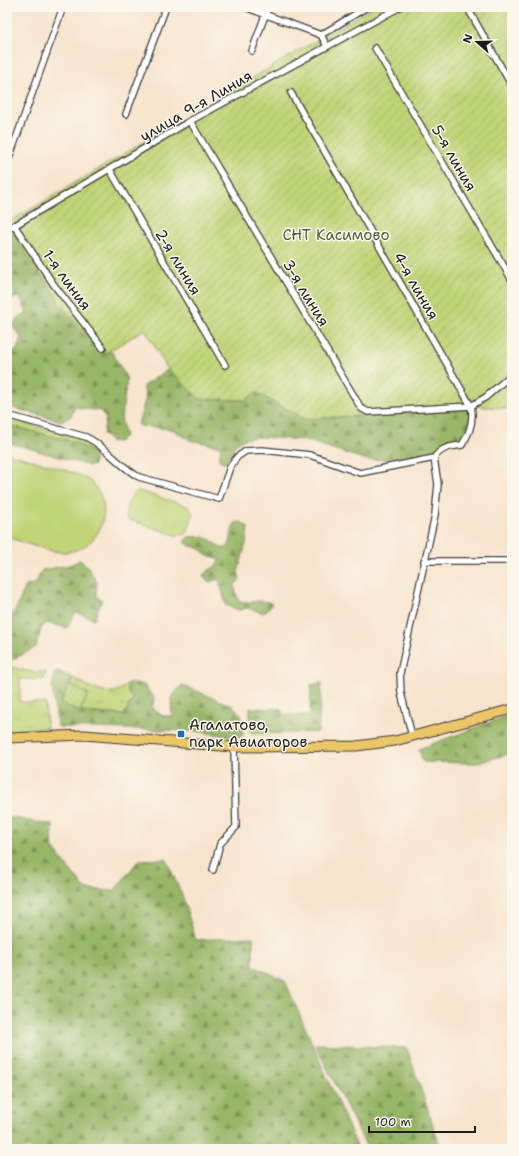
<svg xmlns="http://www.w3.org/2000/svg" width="519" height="1156" font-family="'Shantell Sans',sans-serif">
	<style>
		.grass { fill: url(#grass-tufts); stroke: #6e784a }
		.forest { fill: url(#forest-firs); stroke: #5a6942 }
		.park { fill: url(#park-dots); stroke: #6e784a }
		.garden { fill: url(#garden-furrows); stroke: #6e784a }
		.pitch { fill: #c0d477; stroke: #6e784a }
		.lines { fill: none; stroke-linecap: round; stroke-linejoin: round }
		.minor-casing { stroke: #3d3a37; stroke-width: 8 }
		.primary-casing { stroke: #3d3a37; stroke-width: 11 }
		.minor { stroke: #fff; stroke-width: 5.5 }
		.primary { stroke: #ebc669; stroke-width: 9 }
		.poi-dot { fill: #1f6fb2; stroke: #fbf7ec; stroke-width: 1.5 }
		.labels { text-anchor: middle; stroke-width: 3; stroke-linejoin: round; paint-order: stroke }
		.street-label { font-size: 15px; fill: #1c1c1c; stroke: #fbf7ec }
		.park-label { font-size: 15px; fill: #555c3c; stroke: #fbf7ec }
		.poi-label { font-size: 15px; fill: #1c1c1c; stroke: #fbf7ec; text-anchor: start }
	</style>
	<defs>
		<pattern id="grass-tufts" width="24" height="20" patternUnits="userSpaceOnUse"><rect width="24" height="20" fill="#c0d477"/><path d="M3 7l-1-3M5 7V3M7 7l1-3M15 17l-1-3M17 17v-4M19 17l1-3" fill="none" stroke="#a4b566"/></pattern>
		<pattern id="forest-firs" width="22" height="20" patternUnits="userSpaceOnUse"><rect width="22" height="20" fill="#98b668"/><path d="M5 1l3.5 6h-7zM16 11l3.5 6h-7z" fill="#7b9355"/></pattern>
		<pattern id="park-dots" width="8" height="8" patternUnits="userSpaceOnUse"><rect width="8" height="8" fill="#c0d477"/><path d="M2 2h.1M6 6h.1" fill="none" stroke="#a4b566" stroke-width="1.8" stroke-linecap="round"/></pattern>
		<pattern id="garden-furrows" width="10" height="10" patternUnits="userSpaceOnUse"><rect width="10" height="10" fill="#c0d477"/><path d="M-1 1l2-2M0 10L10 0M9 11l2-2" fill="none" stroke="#a4b566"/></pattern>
	</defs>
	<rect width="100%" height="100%" fill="#fbf7ec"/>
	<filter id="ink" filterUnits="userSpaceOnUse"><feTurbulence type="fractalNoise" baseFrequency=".025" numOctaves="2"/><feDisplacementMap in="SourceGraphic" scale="8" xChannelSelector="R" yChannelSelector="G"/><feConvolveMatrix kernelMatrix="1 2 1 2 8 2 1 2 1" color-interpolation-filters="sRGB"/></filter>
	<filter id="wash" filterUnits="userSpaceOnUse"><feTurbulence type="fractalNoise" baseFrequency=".012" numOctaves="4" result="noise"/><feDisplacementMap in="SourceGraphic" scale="16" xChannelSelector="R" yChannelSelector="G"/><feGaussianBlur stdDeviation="0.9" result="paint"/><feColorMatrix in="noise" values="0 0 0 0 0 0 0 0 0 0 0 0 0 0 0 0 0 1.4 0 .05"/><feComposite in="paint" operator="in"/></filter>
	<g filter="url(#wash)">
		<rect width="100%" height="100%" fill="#f7e4cd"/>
		<path class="grass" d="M7 418 85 440 95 444 94 453 75 442 7 425Z
			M7 666 30 672H46L44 679H20V702L45 703 47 728 7 731Z
			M73 678C91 687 110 702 127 684L129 695 133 699 124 715 80 712 88 694 69 685Z"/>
		<path class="forest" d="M14 230 32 263 58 298 106 353 112 352 127 379 121 418 125 436 118 442 110 441 103 434 106 419 101 411 75 407 70 417 61 421 7 406V390L12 377 7 374V352L17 350 21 337 13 327 17 318 27 313 20 297 10 299 7 295V234Z
			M169 369 200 399 246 400 255 392 305 419 470 409 471 418 463 440 442 443 429 457 367 460 305 440 258 437 244 439 235 445 226 463 219 460 221 449 219 446 190 440 172 429 140 426 138 424 146 397 143 386Z
			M7 425 75 442 94 453V465L90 466 7 442Z
			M241 522 248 527 246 543 238 572 240 579 234 586 239 602C251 603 260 599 271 603V606L264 613 247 608 239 610 226 605 219 579 208 582 203 576C207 569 216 569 219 561L218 558 206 555 199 548 191 546 184 542 188 537C206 536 208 537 221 548H227C233 541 230 531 235 523Z
			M80 560 88 567 97 582 96 596 102 600 94 619 76 612 67 628 48 623 42 625 36 647 12 660 8 656 7 621 16 609 26 586 36 583 42 570 70 565Z
			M58 671 73 678 61 703 80 712 124 715 133 699 129 695 127 684 130 682 144 685 154 698 152 709 163 716H172L171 698 182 685 233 706 241 715 243 735 239 738 195 731 58 727 52 688 55 673Z
			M322 683 318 732 254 734 250 731V708L280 709 285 715H310L311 685Z
			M512 714V753L477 763 423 762 419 749Z
			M7 817 53 825 52 847 85 889 114 891 139 860 166 859 182 895 196 940 253 937V966L285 981 358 1149H7Z
			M315 1044 407 1048 441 1149H368Z"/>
		<path class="park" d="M69 685 88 694 80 712 61 703Z"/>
		<path class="garden" d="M373 7H512V409L476 406 470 409 305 419 255 392 246 400 200 399 167 368 145 329 106 353 57 302 58 298 32 263 9 222Z"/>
		<path class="pitch" d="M7 453C26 459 74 470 88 480 118 502 102 550 66 552 49 553 24 542 7 537Z
			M139 491 188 506 193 514 187 533 178 536 127 519C124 511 130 492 139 491Z"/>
	</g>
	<g filter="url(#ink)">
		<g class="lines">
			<g class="minor-casing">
				<path id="minor" d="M245 7 321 35 327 46
					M467 7 512 86
					M321 35 367 7
					M375 48 512 280
					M252 51 268 7
					M291 93 471 406C474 420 470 433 462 445 449 447 442 447 434 458
					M126 114 166 7
					M190 121 361 408 368 412 471 406 486 397 512 374
					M7 164 63 7
					M110 170 225 365
					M14 225 54 285 103 348
					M7 230 190 121 400 7
					M7 415 86 437C107 447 119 466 139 477L219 499 230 467 237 457 246 451 262 450 310 455 360 473 434 458
					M424 561H512
					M412 736 401 693 400 673 435 515 438 484 434 458
					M213 870 220 844 236 827 234 747"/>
			</g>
			<g class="primary-casing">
				<path id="primary" d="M7 738 84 735 234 747 356 746 395 741 512 709"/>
			</g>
			<use href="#minor" class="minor"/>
			<use href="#primary" class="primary"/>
		</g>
	</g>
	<rect class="poi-dot" x="177" y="730" width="8" height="8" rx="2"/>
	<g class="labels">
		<g class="street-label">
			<text transform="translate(196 106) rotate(-30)" y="5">улица 9-я Линия</text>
			<text transform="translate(454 158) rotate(60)" y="5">5-я линия</text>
			<text transform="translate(178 262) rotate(59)" y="5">2-я линия</text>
			<text transform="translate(67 280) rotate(54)" y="5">1-я линия</text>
			<text transform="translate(416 286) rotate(60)" y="5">4-я линия</text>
			<text transform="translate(306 293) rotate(59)" y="5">3-я линия</text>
		</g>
		<g class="park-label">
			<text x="336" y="240">СНТ Касимово</text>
		</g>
		<g class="poi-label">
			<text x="189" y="730">Агалатово,<tspan x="189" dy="17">парк Авиаторов</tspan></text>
		</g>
	</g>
	<rect width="519" height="1156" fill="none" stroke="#fbf7ec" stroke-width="24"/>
	<g transform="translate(477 42) rotate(290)" stroke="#fbf7ec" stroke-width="3" paint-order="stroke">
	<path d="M0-3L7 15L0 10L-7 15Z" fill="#1c1c1c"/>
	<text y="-6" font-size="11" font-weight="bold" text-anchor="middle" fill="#1c1c1c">N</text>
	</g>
	<path d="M369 1126v6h106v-6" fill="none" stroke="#1c1c1c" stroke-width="2"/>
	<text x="375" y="1126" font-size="12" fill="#1c1c1c" stroke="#fbf7ec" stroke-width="3" paint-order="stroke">100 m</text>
</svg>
